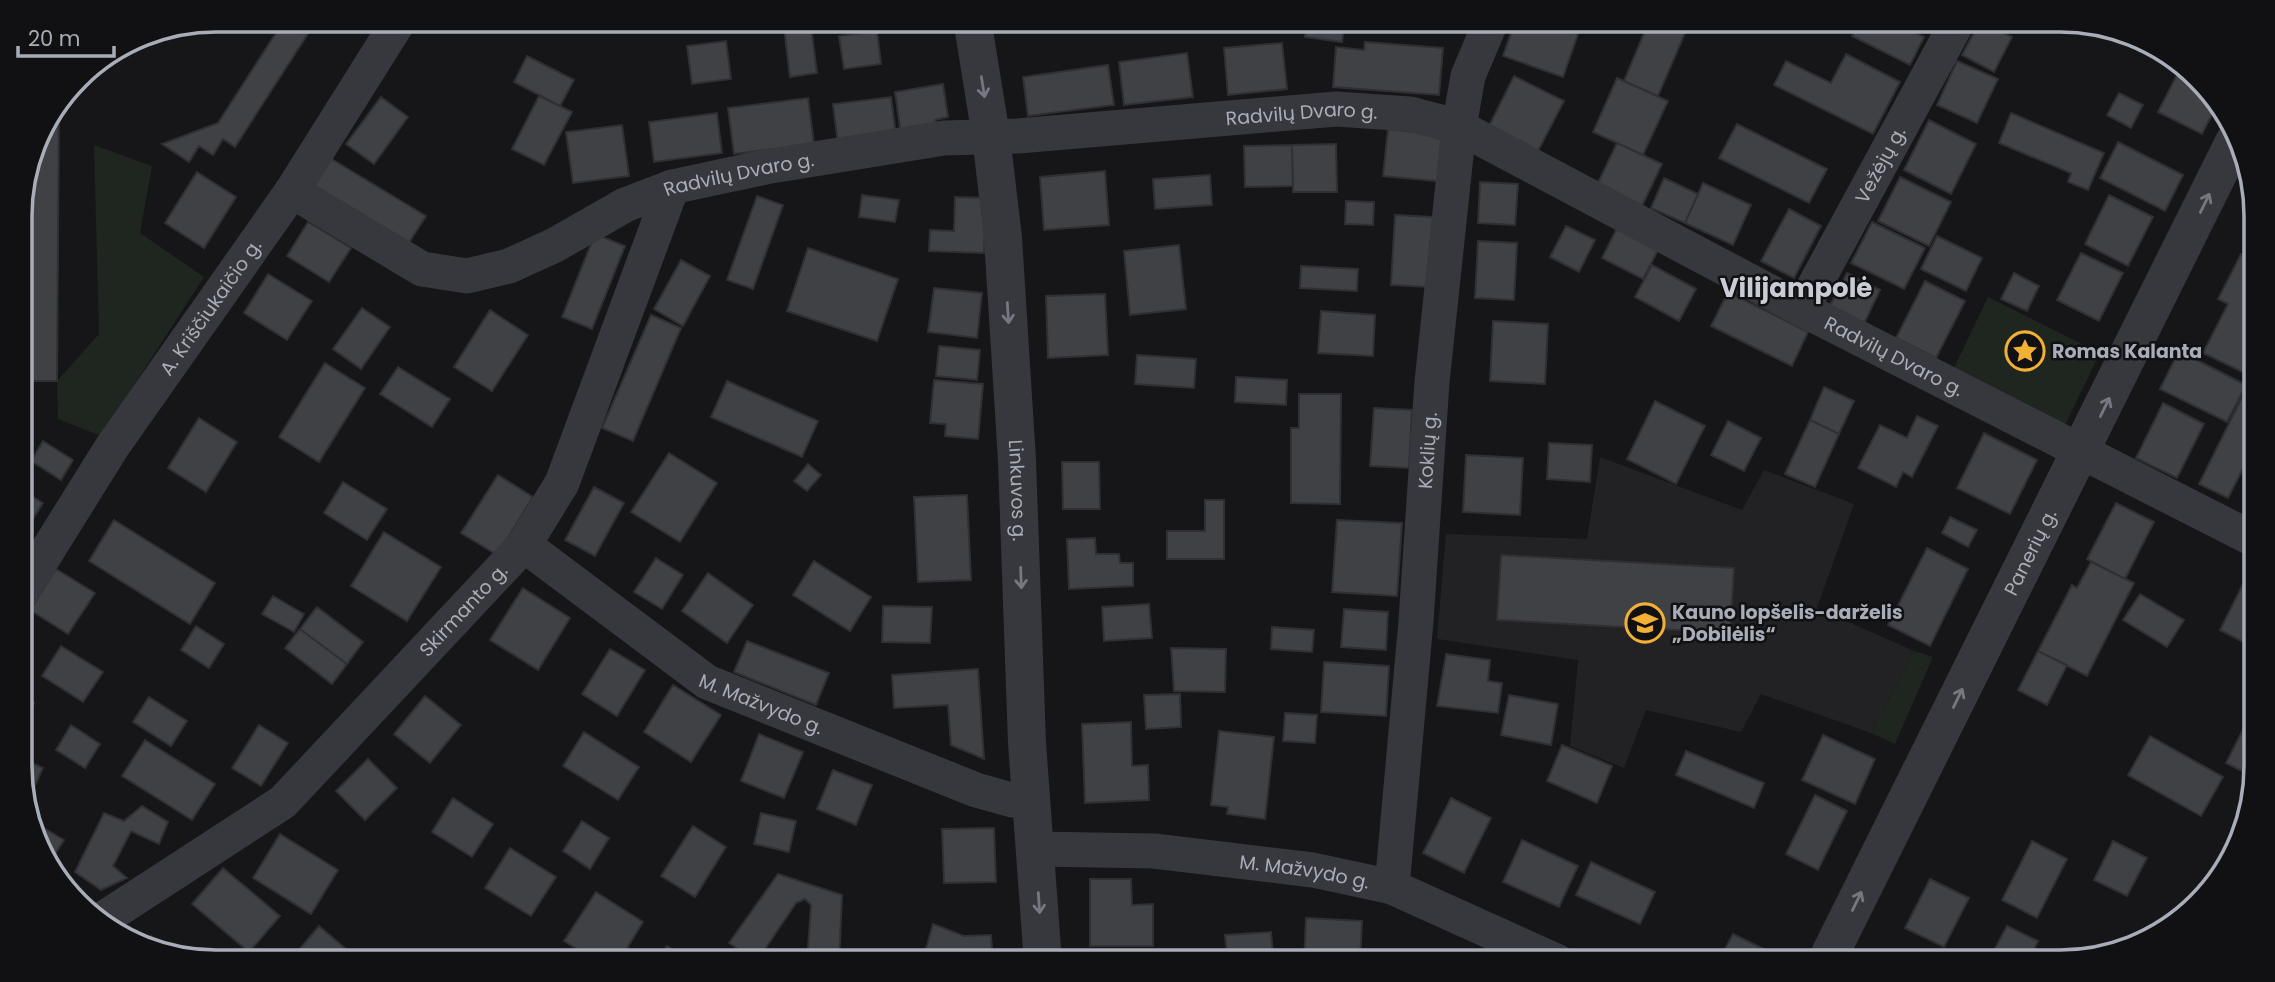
<svg xmlns="http://www.w3.org/2000/svg" width="2275" height="982" font-family="Poppins,sans-serif">
	<style>
		.built { fill: #222225 }
		.green { fill: #1e261f }
		.building { fill: #404145; stroke: #303034; stroke-width: 2 }
		.lines { fill: none; stroke-linecap: round; stroke-linejoin: round }
		.minor { stroke: #37383d; stroke-width: 35 }
		.tertiary { stroke: #37383d; stroke-width: 38 }
		.oneway { stroke: #757881 }
		.labels { text-anchor: middle; stroke-width: 5; stroke-linejoin: round; paint-order: stroke }
		.street-label { font-size: 19px; fill: #a8adb8; stroke: #111113 }
		.poi-label { font-size: 19px; font-weight: bold; fill: #a8adb8; stroke: #111113; text-anchor: start }
		.district-label { font-size: 26px; font-weight: bold; fill: #c9ccd4; stroke: #111113 }
		.rim { fill: none; stroke: #a8adb8; stroke-width: 3.5 }
	</style>
	<rect width="100%" height="100%" fill="#161618"/>
	<path class="built" d="M1600 457 1742 510 1764 470 1854 504 1817 608 1914 651 1871 733 1761 694 1741 732 1646 710 1624 768 1570 746 1578 660 1437 639 1446 534 1587 539Z"/>
	<path class="green" d="M94 145 152 166 140 233 204 277 101 436 58 419 57 381 99 334Z
		M1988 297 2100 353 2065 425 1953 370Z
		M1914 651 1933 657 1895 744 1871 733Z"/>
	<path class="building" d="M285 19H296L311 29 235 147 223 139 213 155 199 146 189 162 162 144 218 123Z
		M783 19H810L817 73 790 77Z
		M1009 19H1051L1010 26Z
		M1307 19H1345L1342 42 1305 37Z
		M1516 19H1536L1578 34 1563 77 1503 56Z
		M1536 19H1583L1578 34Z
		M1650 19H1691L1658 96 1624 81Z
		M1861 19H1890L1924 37 1910 65 1852 36Z
		M2003 19H2039L2031 33Z
		M1980 21 2012 37 1994 72 1962 55Z
		M877 31 881 64 844 69 839 36Z
		M726 41 731 79 692 84 687 46Z
		M1365 42 1443 48 1439 95 1333 87 1336 47 1364 50Z
		M1282 43 1287 89 1228 95 1224 48Z
		M1187 53 1193 97 1124 105 1119 62Z
		M1846 54 1900 82 1873 134 1774 85 1786 61 1831 83Z
		M527 56 574 80 560 106 514 82Z
		M1957 61 1998 79 1977 123 1937 105Z
		M1108 65 1114 105 1028 116 1023 77Z
		M2180 69 2215 96 2218 103 2202 134 2158 112Z
		M1514 76 1564 101 1538 151 1489 126Z
		M1617 78 1668 101 1643 155 1593 132Z
		M943 84 948 117 935 120 937 128 901 134 895 92Z
		M2119 93 2143 105 2131 128 2107 115Z
		M539 96 572 112 544 165 512 149Z
		M381 97 408 117 374 164 346 144Z
		M891 97 896 136 838 144 833 104Z
		M808 98 814 144 734 154 728 108Z
		M59 103 57 381H20V202L40 128Z
		M717 113 722 153 654 162 649 122Z
		M2011 113 2104 153 2088 190 2068 182 2071 173 1999 143Z
		M1929 120 1976 144 1951 194 1904 170Z
		M1737 124 1827 169 1809 203 1719 158Z
		M622 125 629 176 573 183 566 132Z
		M1388 129 1451 136 1446 182 1383 176Z
		M2118 142 2183 175 2165 211 2100 178Z
		M1617 143 1662 164 1642 206 1597 185Z
		M1336 144 1337 192H1293L1292 145Z
		M1292 145 1293 186 1245 187 1244 146Z
		M330 158 426 216 405 249 310 192Z
		M1105 171 1109 225 1044 230 1040 177Z
		M197 172 236 197 204 248 165 223Z
		M1210 175 1212 205 1155 209 1153 179Z
		M1900 177 1951 202 1929 246 1878 221Z
		M1664 178 1698 194 1685 223 1651 208Z
		M1480 182 1518 184 1515 225 1478 223Z
		M1703 183 1751 205 1733 245 1685 223Z
		M862 195 899 200 895 222 859 217Z
		M2109 195 2153 217 2128 266 2085 244Z
		M757 196 783 205 753 289 727 280Z
		M955 197 986 198 984 253 929 251 930 230 954 231Z
		M1346 201 1374 202 1373 225 1345 224Z
		M1789 209 1821 226 1794 278 1761 261Z
		M1395 215 1433 217 1429 287 1391 285Z
		M308 222 351 248 329 282 287 256Z
		M1872 222 1925 248 1904 289 1851 263Z
		M1566 226 1595 240 1579 272 1550 257Z
		M1618 226 1659 248 1643 279 1602 258Z
		M595 234 625 246 592 329 562 317Z
		M1937 236 1982 258 1966 291 1921 269Z
		M1478 241 1517 243 1514 300 1475 298Z
		M1179 245 1186 309 1130 315 1124 251Z
		M808 248 898 279 877 341 787 311Z
		M2081 253 2123 273 2099 321 2057 300Z
		M2241 254 2254 260 2255 378 2203 353 2228 304 2218 299Z
		M681 260 710 276 683 326 654 309Z
		M1652 265 1696 289 1679 321 1635 297Z
		M1301 266 1358 269 1357 291 1300 288Z
		M1847 273 1880 290 1862 328 1827 311Z
		M2014 273 2039 286 2027 311 2001 299Z
		M268 274 312 301 287 340 244 313Z
		M1925 281 1965 301 1936 358 1896 338Z
		M934 288 982 293 977 338 928 332Z
		M1728 292 1808 332 1792 366 1711 326Z
		M1105 294 1108 355 1048 358 1046 296Z
		M362 308 390 327 361 369 333 349Z
		M490 310 528 335 492 391 454 367Z
		M1321 311 1375 315 1373 356 1318 353Z
		M651 315 681 328 633 441 602 428Z
		M1493 321 1548 324 1545 384 1490 381Z
		M939 346 980 350 977 380 936 376Z
		M2179 351 2246 385 2227 422 2160 389Z
		M1137 355 1196 359 1194 388 1135 384Z
		M325 363 365 388 319 462 279 437Z
		M398 367 450 399 432 427 380 394Z
		M1236 377 1287 380 1286 405 1235 402Z
		M934 380 983 384 978 439 945 436 946 424 930 423Z
		M727 381 818 421 802 457 711 417Z
		M1824 387 1854 401 1839 434 1810 420Z
		M2246 389 2255 393V445L2228 498 2199 484Z
		M1299 394H1341L1340 504 1291 503V428H1299Z
		M1655 401 1705 426 1676 484 1627 459Z
		M2163 403 2204 424 2177 478 2136 458Z
		M1374 408 1412 410 1409 468 1370 466Z
		M1917 416 1938 426 1912 477 1903 472 1896 487 1858 468 1880 425 1907 438Z
		M199 418 237 442 206 492 168 468Z
		M1810 420 1839 434 1815 487 1785 474Z
		M1728 421 1761 438 1744 471 1711 455Z
		M1984 433 2037 460 2010 514 1957 488Z
		M43 441 73 460 61 480 31 461Z
		M1549 443 1592 445 1590 482 1547 479Z
		M669 453 717 483 680 542 631 512Z
		M1466 455 1523 458 1520 515 1463 512Z
		M1062 462H1099L1100 509H1063Z
		M808 464 821 475 807 491 794 481Z
		M498 475 533 497 497 555 461 533Z
		M343 482 387 509 367 540 324 513Z
		M594 487 624 503 595 556 565 540Z
		M20 489 43 503 20 539Z
		M967 495 971 580 918 582 914 497Z
		M1205 500H1224V559H1167V531H1205Z
		M2116 503 2154 522 2125 579 2087 559Z
		M1950 517 1977 530 1968 547 1942 533Z
		M114 520 215 583 190 624 89 561Z
		M1337 520 1402 523 1397 596 1332 592Z
		M384 532 441 567 407 621 351 586Z
		M1095 538 1096 554H1119L1120 563H1133V586L1069 589 1067 539Z
		M1927 548 1968 569 1930 646 1888 625Z
		M1501 555 1734 568 1730 633 1497 620Z
		M656 558 683 575 662 609 634 592Z
		M814 561 871 597 850 631 793 595Z
		M2091 562 2134 583 2087 676 2038 651 2072 585 2077 588Z
		M2251 568 2255 570V648L2220 630Z
		M56 569 95 593 68 634 30 610Z
		M708 573 753 605 727 643 682 611Z
		M523 588 570 618 538 670 490 640Z
		M2140 594 2184 620 2167 647 2123 620Z
		M273 596 304 614 294 632 262 614Z
		M1149 604 1152 638 1104 641 1102 607Z
		M883 606 932 607 930 643 882 642Z
		M317 607 363 642 347 664 300 629Z
		M1344 609 1388 612 1386 650 1341 647Z
		M196 626 224 644 209 668 181 650Z
		M1272 627 1314 630 1312 652 1271 649Z
		M300 629 347 664 332 684 285 648Z
		M747 641 829 673 816 705 734 672Z
		M61 646 103 672 83 702 42 676Z
		M1171 648 1226 649 1225 692 1174 691Z
		M610 649 645 670 617 716 582 694Z
		M2038 651 2067 665 2047 705 2018 690Z
		M1446 654 1490 660 1488 681 1502 683 1498 713 1437 706Z
		M1324 662 1389 666 1386 716 1321 712Z
		M978 669 984 759 951 745 948 705 894 708 892 675Z
		M673 685 721 715 691 762 644 732Z
		M1180 694 1181 727 1146 729 1144 695Z
		M1509 695 1558 704 1551 745 1501 735Z
		M21 696 34 703 21 729Z
		M425 696 461 725 430 763 394 734Z
		M149 697 187 721 171 746 133 722Z
		M2256 704V767L2254 777 2226 763Z
		M1285 713 1317 715 1315 743 1283 741Z
		M1131 722 1132 766 1148 765 1149 800 1085 803 1082 724Z
		M71 725 100 744 85 768 56 750Z
		M259 725 288 743 261 786 232 768Z
		M1219 731 1274 737 1265 819 1227 814 1228 807 1211 805Z
		M584 732 639 767 618 800 563 766Z
		M759 734 803 752 784 798 741 781Z
		M1823 735 1875 759 1855 804 1802 780Z
		M2150 736 2223 777 2201 816 2128 775Z
		M145 740 215 784 192 820 122 776Z
		M1562 745 1612 766 1597 803 1547 781Z
		M1686 751 1764 783 1754 808 1676 775Z
		M21 758 43 768 26 805 21 793Z
		M368 759 397 788 365 820 336 791Z
		M833 770 872 785 856 825 817 809Z
		M1815 795 1847 811 1818 870 1786 854Z
		M453 798 493 824 472 857 432 832Z
		M1451 798 1491 818 1464 873 1423 853Z
		M142 806 168 822 159 844 131 831 113 866 127 878 101 890 75 872 104 813 124 821Z
		M761 813 796 821 789 852 754 844Z
		M582 821 609 838 590 869 563 851Z
		M34 822 64 840 50 862 34 823Z
		M693 826 726 847 695 897 661 876Z
		M994 828 996 882 944 883 942 829Z
		M280 834 338 870 311 914 253 878Z
		M1522 840 1578 866 1559 907 1503 882Z
		M2032 841 2067 859 2037 918 2002 900Z
		M2113 841 2147 858 2127 896 2094 880Z
		M510 848 556 877 531 916 485 888Z
		M1591 862 1655 892 1640 924 1576 895Z
		M223 868 280 916 249 952 192 904Z
		M778 874 842 895 839 963H807L811 905 805 899 796 903 757 961 729 943Z
		M1090 879H1131L1132 905 1153 904V946H1090Z
		M1930 879 1969 898 1944 947 1905 928Z
		M596 892 643 922 618 963H599L564 941Z
		M1306 918 1362 921 1360 963H1304Z
		M933 924 964 936 991 935 993 963H922Z
		M319 926 360 961 359 963H288Z
		M2007 926 2038 941 2028 962H2009L1992 954Z
		M1271 932 1274 963H1228L1225 935Z
		M1733 934 1774 954 1770 962H1718Z
		M151 936 161 952 136 945Z
		M667 946 694 963H656Z
		M1176 960V963L1088 962Z"/>
	<g class="lines">
		<g class="minor">
			<path id="s1" d="M292 191 422 269 467 276 509 266 555 245 625 205 672 187 771 166 944 138 1018 136 1336 109 1410 114 1459 127 1802 309 2255 540"/>
			<path id="s2" d="M1802 309 1959 19"/>
			<path id="s3" d="M524 545 707 682 976 790 1012 800H1031"/>
			<path id="s4" d="M21 593 112 447 292 191 400 19"/>
			<path id="s5" d="M1035 849 1154 851 1313 870 1392 887 1558 962"/>
			<path id="s6" d="M1392 887 1416 621 1432 382 1459 127 1468 76 1492 19"/>
			<path id="s7" d="M103 919 283 802 524 545 562 483 672 187"/>
		</g>
		<g class="tertiary">
			<path id="s8" d="M972 19 991 136 1003 238 1017 460 1027 743 1043 963"/>
			<path id="s9" d="M1826 962 2234 142"/>
		</g>
	</g>
	<defs><path id="oneway-shaft" d="M-6 0H5M1.5-3L5.5 0L1.5 3" fill="none" stroke-width="1.6" stroke-linecap="round" stroke-linejoin="round" transform="scale(1.75)"/></defs>
	<g class="oneway">
		<use href="#oneway-shaft" transform="translate(983 87) rotate(81)"/>
		<use href="#oneway-shaft" transform="translate(2205 203) rotate(-64)"/>
		<use href="#oneway-shaft" transform="translate(1008 313) rotate(86)"/>
		<use href="#oneway-shaft" transform="translate(2105 407) rotate(-64)"/>
		<use href="#oneway-shaft" transform="translate(1021 578) rotate(88)"/>
		<use href="#oneway-shaft" transform="translate(1958 698) rotate(-64)"/>
		<use href="#oneway-shaft" transform="translate(1857 901) rotate(-64)"/>
		<use href="#oneway-shaft" transform="translate(1039 903) rotate(86)"/>
	</g>
	<defs>
		<g id="sight-ring" transform="scale(2.0125)"><circle r="9.5" fill="#111113" stroke="#f2b134" stroke-width="1.5"/><path d="M0-6L1.8-2.2L6-1.7L2.9 1.2L3.7 5.4L0 3.3L-3.7 5.4L-2.9 1.2L-6-1.7L-1.8-2.2Z" fill="#f2b134"/></g>
		<g id="school-ring" transform="scale(2.0125)"><circle r="9.5" fill="#111113" stroke="#f2b134" stroke-width="1.5"/><path d="M0-5L7-2L0 1L-7-2ZM-4 1L0 2.5L4 1V4Q0 6-4 4Z" fill="#f2b134"/></g>
	</defs>
	<g fill-rule="evenodd">
		<use href="#sight-ring" x="2025" y="351"/>
		<use href="#school-ring" x="1645" y="623"/>
	</g>
	<g class="labels">
		<g class="street-label">
			<text dy="7" stroke="none"><textPath href="#s1" startOffset="1057">Radvilų Dvaro g.</textPath></text>
			<text dy="7" stroke="none"><textPath href="#s2" startOffset="164">Vežėjų g.</textPath></text>
			<text dy="7" stroke="none"><textPath href="#s1" startOffset="490">Radvilų Dvaro g.</textPath></text>
			<text dy="7" stroke="none"><textPath href="#s4" startOffset="343">A. Kriščiukaičio g.</textPath></text>
			<text dy="7" stroke="none"><textPath href="#s1" startOffset="1708">Radvilų Dvaro g.</textPath></text>
			<text dy="7" stroke="none"><textPath href="#s6" startOffset="438">Koklių g.</textPath></text>
			<text dy="7" stroke="none"><textPath href="#s8" startOffset="474">Linkuvos g.</textPath></text>
			<text dy="7" stroke="none"><textPath href="#s9" startOffset="458">Panerių g.</textPath></text>
			<text dy="7" stroke="none"><textPath href="#s7" startOffset="478">Skirmanto g.</textPath></text>
			<text dy="7" stroke="none"><textPath href="#s3" startOffset="287">M. Mažvydo g.</textPath></text>
			<text dy="7" stroke="none"><textPath href="#s5" startOffset="271">M. Mažvydo g.</textPath></text>
		</g>
		<g class="poi-label">
			<text x="2052" y="358">Romas Kalanta</text>
			<text x="1672" y="619">Kauno lopšelis-darželis<tspan x="1672" dy="22">„Dobilėlis“</tspan></text>
		</g>
		<g class="district-label">
			<text x="1796" y="297">Vilijampolė</text>
		</g>
	</g>
	<path d="M0 0H2275V982H0ZM216 32H2060A184 184 0 0 1 2244 216V766A184 184 0 0 1 2060 950H216A184 184 0 0 1 32 766V216A184 184 0 0 1 216 32Z" fill="#111113" fill-rule="evenodd"/>
	<path class="rim" d="M216 32H2060A184 184 0 0 1 2244 216V766A184 184 0 0 1 2060 950H216A184 184 0 0 1 32 766V216A184 184 0 0 1 216 32Z"/>
	<path d="M18 46v10h96v-10" fill="none" stroke="#a8adb8" stroke-width="3.5"/>
	<text x="28" y="46" font-size="21" fill="#a8adb8" stroke="#111113" stroke-width="5" paint-order="stroke">20 m</text>
</svg>
